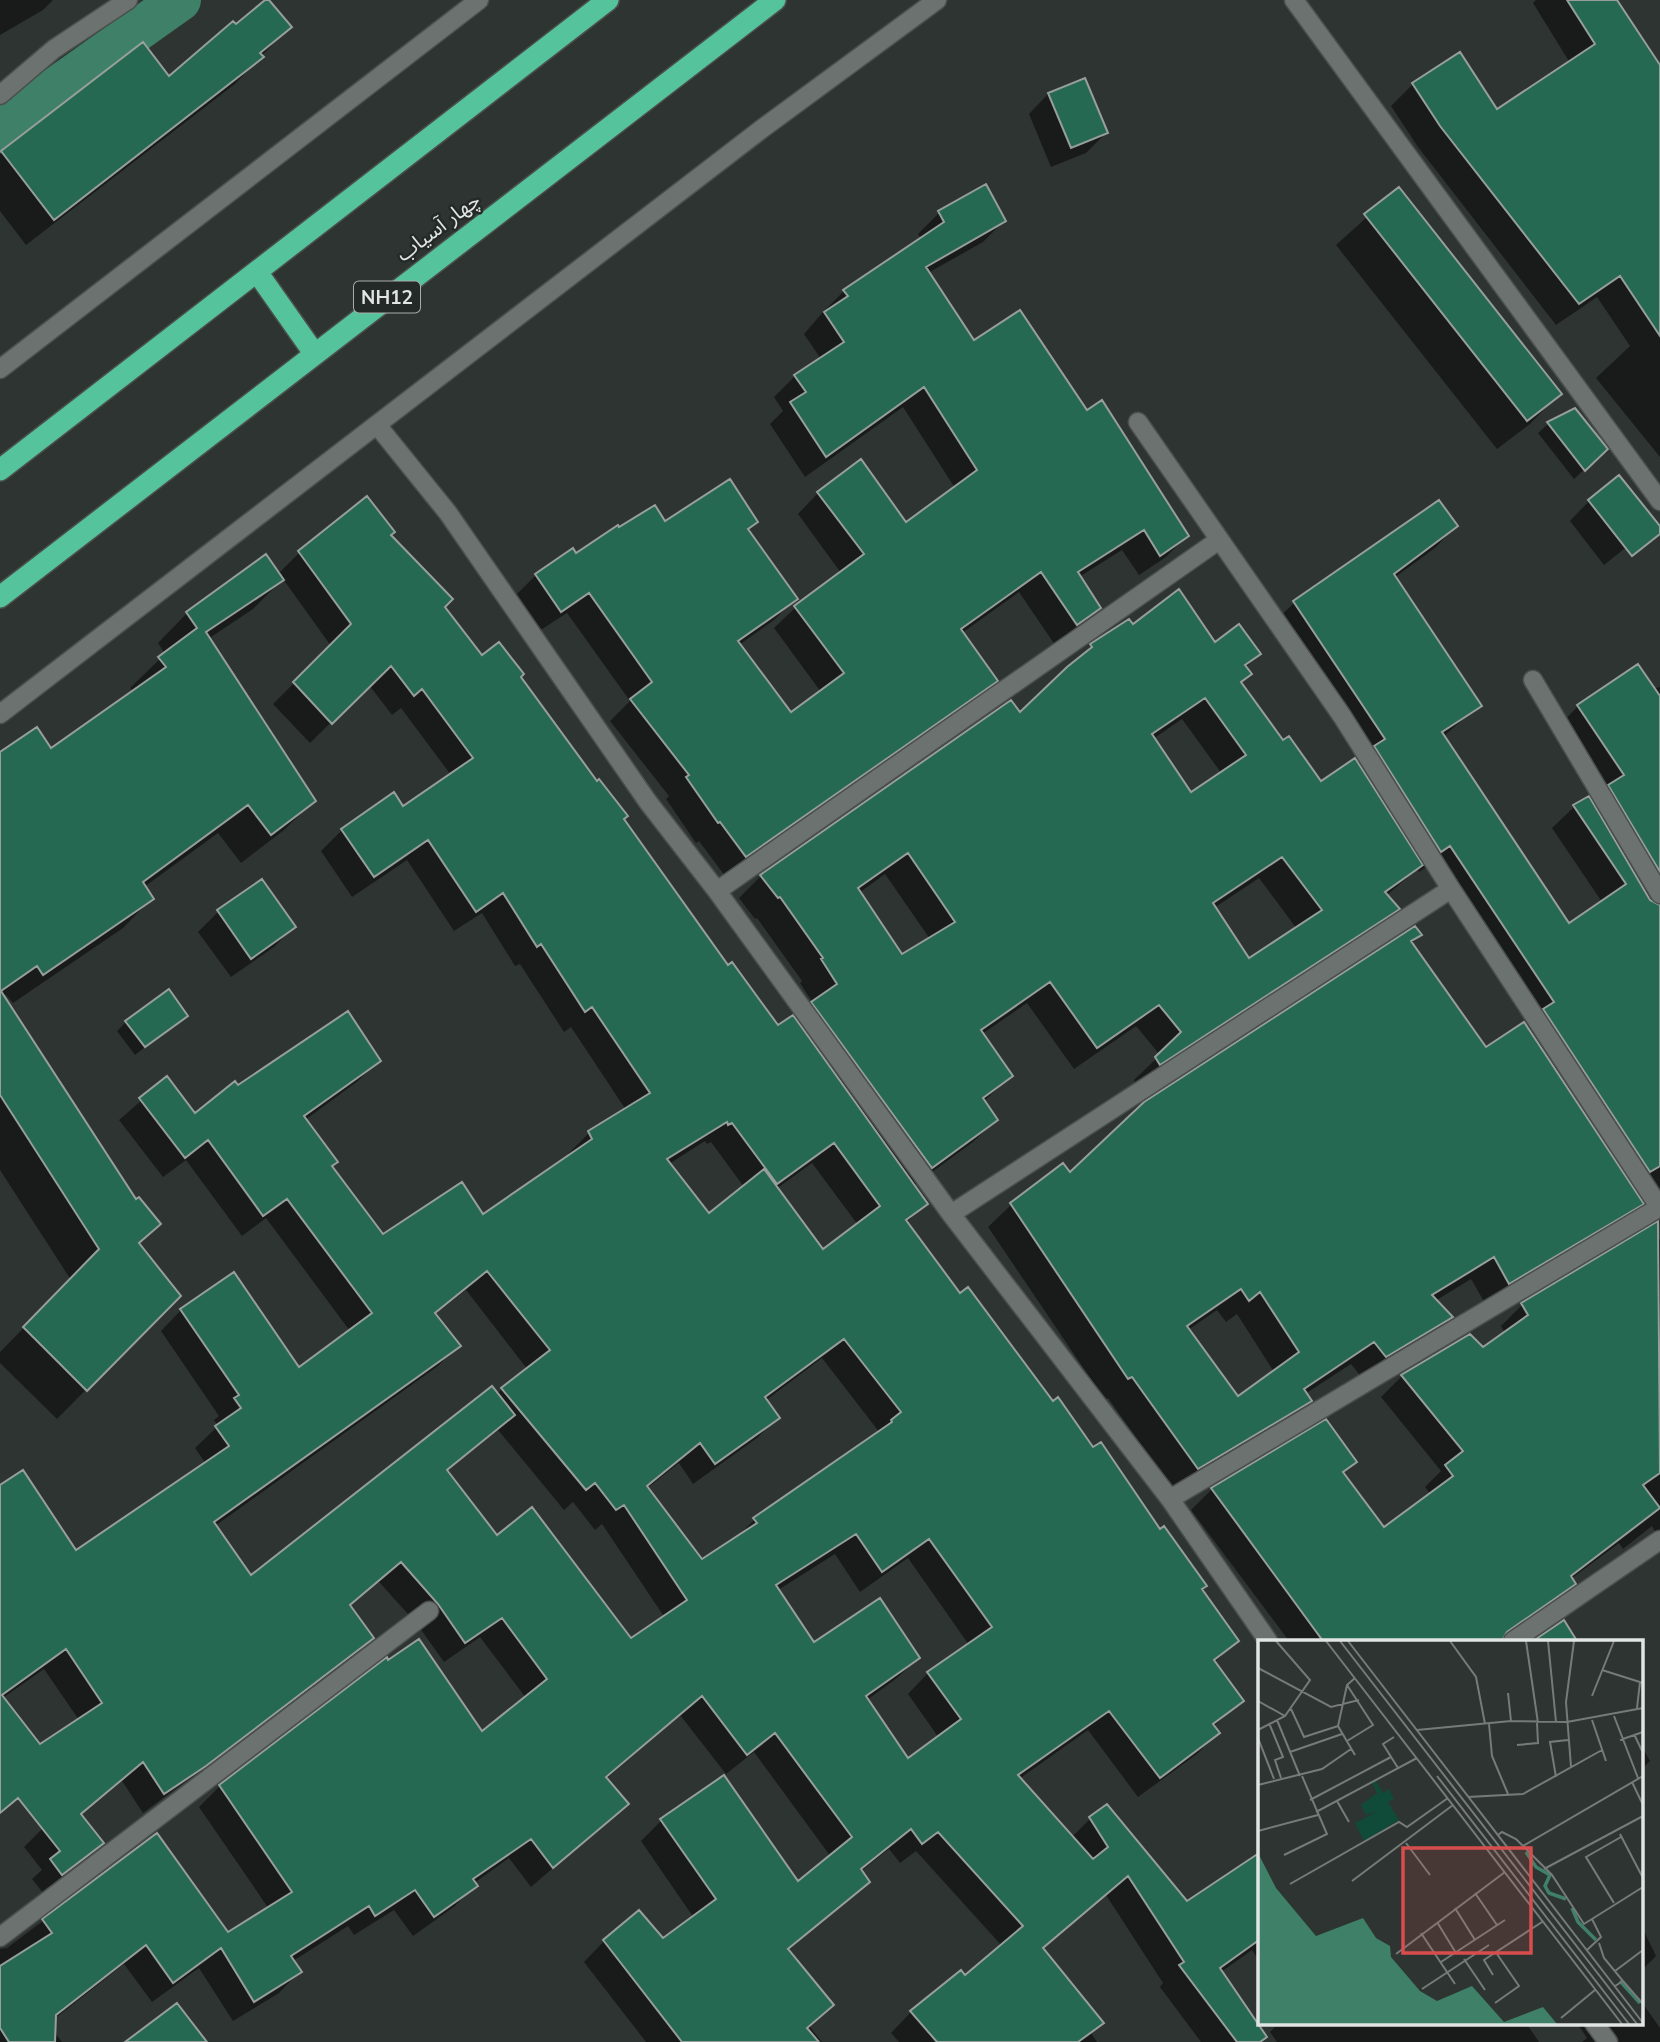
<svg xmlns="http://www.w3.org/2000/svg" width="1660" height="2042" font-family="Mulish,'Noto Sans Arabic',sans-serif">
	<style>
		.shadow { fill: #0007; fill-rule: evenodd }
		.lines { fill: none; stroke-linecap: round; stroke-linejoin: round }
		.canal { stroke: #3e8068; stroke-width: 42 }
		.building { fill: #256952; stroke: #979e9b; stroke-width: 2; fill-rule: evenodd }
		.minor-casing { stroke: #4b504e; stroke-width: 21 }
		.highway-casing { stroke: #4b504e; stroke-width: 24 }
		.minor { stroke: #6b726f; stroke-width: 18 }
		.highway { stroke: #55c49d; stroke-width: 21 }
		.labels { text-anchor: middle; stroke-width: 5; stroke-linejoin: round; paint-order: stroke }
		.shield { fill: #242a27; stroke: #a8adab; stroke-width: 2 }
		.shield-label { font-size: 19px; font-weight: bold; fill: #e1e5e4 }
		.street-label { font-size: 21px; fill: #e1e5e4; stroke: #242a27 }
		.inset-river { fill: none; stroke: #3e8068; stroke-width: 3.5 }
		.inset-road { fill: none; stroke: #767b79; stroke-width: 2 }
		.view { fill: #d84e4e; fill-opacity: 0.15; stroke: #d84e4e; stroke-width: 3.5 }
		.inset-edge { fill: none; stroke: #e1e5e4; stroke-width: 3.5 }
	</style>
	<rect width="100%" height="100%" fill="#2e3431"/>
	<path class="shadow" d="M0 0H53L43 10 0 35Z
		M1536 0H1617L1660 68V457L1596 378 1630 346 1597 297 1556 325 1418 147 1391 106 1413 84 1497 111 1570 63 1533 3Z
		M236 27H289L235 84 26 245 0 211V154L168 78Z
		M1084 80 1106 133 1086 153 1051 167 1029 114 1048 94Z
		M1398 189 1559 394 1530 424 1497 449 1336 245Z
		M939 213 1004 221 983 242 928 273 973 342 1087 413 1187 536 1166 557 1139 575 1122 550 1079 577 1099 608 1078 629 1055 645 1019 592 962 633 995 681 974 702 725 876 699 841 696 843 666 799 669 796 610 721 630 701 567 613 539 631 515 596 536 575 572 551 575 555 619 529 664 523 756 522 747 530 795 599 774 620 739 645 791 715 821 692 774 628 795 608 841 573 798 514 818 493 906 524 955 488 903 407 805 477 770 424 783 411 774 397 795 376 821 359 804 334 823 312 844 291 921 239 918 234Z
		M1575 410 1596 459 1574 479 1538 433 1548 424Z
		M1589 501 1634 541 1604 565 1570 521Z
		M1439 503 1456 526 1435 548 1394 578 1479 705 1443 737 1568 926 1602 902 1552 828 1574 807 1588 798 1591 804 1601 794 1557 728 1578 706 1660 687V1201L1642 1213 1638 1207 1618 1226 1486 1305 1471 1279 1435 1301 1451 1317 1428 1339 1363 1379 1351 1364 1305 1394 1310 1401 1287 1424 1174 1491 1108 1398 1105 1400 988 1227 1011 1205 1063 1166 1069 1175 1420 935 1411 944 1485 1050 1526 1028 1532 1022 1428 866 1419 872 1417 869 1386 896 1398 908 1376 931 1137 1086 1134 1080 1160 1055 1136 1026 1074 1069 1027 1003 982 1034 1011 1076 983 1102 996 1120 973 1142 913 1186 926 1204 906 1223 960 1295 1093 1450 1237 1641 1214 1663 1242 1700 1213 1727 1218 1733 1197 1754 1138 1797 1088 1730 1019 1779 1072 1837 1090 1819 1187 1903 1259 1856V1961L1252 1950 1221 1972 1260 2042H1201L1160 1987 1163 1983 1106 1895 1042 1950 1102 2023 1091 2033 1097 2042H899L891 2033 911 2012 965 1977 1002 1946 916 1851 900 1863 889 1849 860 1872 868 1881 788 1951 831 2005 810 2027 822 2042H646L584 1962 604 1941H663L694 1918 641 1841 661 1821 797 1884 831 1857 754 1752 726 1774 680 1715 606 1779 627 1804 531 1887 509 1858 474 1883 475 1885 455 1906 413 1936 394 1910 354 1935 348 1926 293 1961 299 1972 279 1993 233 2021 199 1968 152 2002 124 1964 48 2024 62 2042H0V1949L7 1948 157 1835 228 1934 269 1909 199 1807 220 1786 482 1733 526 1698 480 1637 444 1662 417 1624 379 1582 349 1607 372 1638 351 1659 143 1813 122 1781 80 1816 102 1843 43 1893 32 1879 42 1870 24 1847 43 1828 79 1720 44 1669 0 1700V1487L76 1552 206 1464 195 1448 218 1426 214 1420 219 1416 161 1331 181 1310 299 1370 350 1331 266 1218 242 1236 186 1160 163 1177 119 1120 166 1079 195 1115 238 1088 379 1060 358 1081 305 1120 330 1167 382 1237 482 1216 570 1156 568 1154 589 1133 626 1110 571 1027 564 1032 520 964 515 966 482 913 454 931 407 860 352 897 321 851 342 830 402 808 451 775 401 708 392 715 369 685 310 743 273 704 331 646 283 579 253 609 208 639 314 801 284 830 241 863 218 833 144 887 152 898 123 928 13 1003 6 995 3 997 136 1202 159 1224 138 1245 178 1296 57 1419 0 1363V1352L71 1280 0 1170V755L51 751 134 692 130 688 165 654 158 643 187 613 278 574 300 552 389 536 482 657 519 677 728 968 778 1028 795 1021 813 1003 800 983 802 981 757 918 755 919 739 898 761 876 1019 715 1091 646 1129 621 1133 626 1258 654 1245 668 1250 674 1240 684 1283 742 1321 784 1357 765 1363 760 1272 624 1294 603ZM1182 719 1222 774 1191 795 1153 739ZM885 874 930 939 901 956 859 893ZM1259 878 1297 929 1249 960 1214 908ZM705 1141 707 1144 711 1142 744 1187 708 1215 669 1164ZM812 1163 858 1225 823 1252 776 1189ZM466 1290 528 1370 251 1578 215 1526 438 1366 458 1346 434 1315ZM1217 1310 1226 1322 1237 1314 1274 1372 1237 1398 1188 1330ZM822 1358 880 1433 754 1520 733 1541 702 1561 646 1489 679 1463 693 1484 757 1438 778 1417 765 1401ZM498 1430 564 1510 573 1502 595 1530 602 1524 665 1618 631 1641 496 1538 446 1472ZM835 1554 860 1592 908 1558 969 1645 928 1673 908 1694 939 1738 908 1761 867 1700 897 1678 918 1658 813 1644 778 1590Z
		M261 881 293 927 274 947 231 977 198 932 218 912Z
		M185 1016 135 1055 117 1031 126 1022Z
		M1651 1228 1660 1240V1542L1652 1526 1623 1549 1619 1543 1571 1579 1574 1584 1553 1605 1502 1641H1289L1191 1510 1212 1489 1355 1461 1342 1474 1384 1529 1431 1495 1425 1487 1441 1471 1381 1397 1402 1376 1482 1349 1505 1333 1501 1326 1522 1305Z
		M1641 1745 1650 1761 1641 1770Z
		M1641 1925 1656 1956 1641 1971Z
		M1641 2001 1660 2028V2042H1582L1587 2038 1577 2023H1641Z
		M1279 2023H1526L1539 2042H1277L1270 2032Z"/>
	<g class="lines">
		<path class="canal" d="M0 132 8 122 180 0"/>
	</g>
	<path class="building" d="M265 0H269L292 27 260 53 264 57 54 220 1 151 143 42 169 76 233 21 236 24Z
		M1567 0H1617L1660 65V336L1620 276 1579 304 1440 126 1412 83 1460 52 1497 109 1595 44Z
		M1085 78 1108 133 1071 148 1048 93Z
		M986 184 1006 221 926 267 974 340 1020 310 1087 410 1102 400 1189 536 1160 556 1144 530 1078 572 1101 608 1077 625 1041 572 961 629 998 681 746 857 720 822 718 823 686 777 689 775 630 699 652 682 589 593 561 612 535 574 573 548 576 553 618 525 619 527 655 505 665 521 730 479 758 522 748 529 798 599 738 641 791 712 844 673 794 606 864 554 817 492 861 459 906 522 977 470 924 387 826 457 790 402 806 392 794 375 844 342 824 312 848 296 843 290 944 222 938 211Z
		M1399 187 1562 394 1527 421 1364 214Z
		M1575 408 1608 449 1585 471 1547 422Z
		M1619 475 1660 526V534L1632 556 1588 500Z
		M367 496 395 532 391 535 453 599 445 607 482 655 499 642 524 674 521 677 597 781 599 779 628 816 624 819 728 965 732 962 778 1025 793 1015 928 1204 906 1220 960 1293 968 1287 1053 1401 1058 1397 1093 1447 1101 1442 1160 1529 1164 1526 1207 1586 1202 1589 1239 1641 1214 1660 1244 1701 1213 1724 1220 1733 1160 1778 1109 1711 1018 1775 1093 1859 1108 1847 1089 1817 1107 1804 1187 1901 1259 1853V1940L1220 1968 1267 2037 1260 2042H1237L1179 1965 1184 1962 1128 1876 1043 1948 1104 2023 1078 2042H937L910 2011 961 1970 965 1975 1023 1926 938 1832 922 1844 911 1829 861 1869 870 1882 788 1949 834 2005 807 2028 819 2042H682L603 1940 639 1910 663 1938 716 1899 660 1819 724 1775 798 1881 852 1837 775 1733 747 1755 702 1696 606 1777 629 1804 553 1868 531 1839 473 1879 478 1886 434 1917 415 1890 375 1916 369 1906 291 1956 302 1972 254 2002 221 1948 173 1983 146 1945 56 2015 55 2042H9L0 2028V1966L52 1933 42 1919 157 1833 228 1932 292 1892 219 1785 387 1657 388 1660 419 1639 482 1731 547 1679 502 1618 465 1643 438 1604 401 1562 350 1605 374 1638 206 1766 164 1794 143 1762 81 1814 104 1843 62 1875 50 1859 60 1851 18 1798 0 1813V1485L23 1470 76 1550 229 1446 215 1426 241 1408 234 1398 239 1395 180 1309 234 1272 299 1367 372 1313 287 1199 263 1216 208 1140 185 1158 139 1098 167 1076 195 1113 235 1081 238 1085 348 1011 381 1061 304 1116 338 1162 332 1166 383 1234 462 1182 483 1214 592 1139 588 1131 650 1093 592 1007 585 1012 541 944 537 947 503 893 476 912 428 840 374 877 341 829 394 792 403 806 473 758 422 689 414 696 391 666 332 724 293 682 351 624 298 551ZM727 1122 728 1125 732 1123 777 1184 834 1143 880 1206 823 1249 764 1169 709 1213 667 1159ZM487 1271 550 1350 501 1388 586 1490 595 1483 616 1510 624 1505 687 1600 631 1638 532 1507 497 1535 447 1470 515 1415 492 1386 251 1575 214 1522 461 1346 435 1313ZM844 1339 901 1412 891 1420 892 1422 753 1518 757 1523 702 1559 647 1486 700 1443 715 1464 780 1418 765 1397ZM856 1534 882 1572 929 1539 992 1627 927 1672 961 1719 908 1758 866 1696 920 1658 880 1598 814 1642 776 1585ZM66 1649 102 1703 40 1744 2 1695Z
		M1439 500 1458 526 1394 574 1482 706 1442 732 1569 923 1626 884 1573 805 1589 796 1650 900 1660 905V1166L1650 1172 1543 1009 1554 1002 1450 846 1441 852 1374 746 1385 739 1293 601Z
		M266 554 284 580 206 632 316 801 271 835 248 805 143 882 154 899 43 975 37 966 1 991 136 1199 139 1197 161 1224 139 1243 181 1296 87 1391 23 1327 99 1249 0 1095V752L37 727 51 748 166 667 158 657 197 628 186 612Z
		M1179 589 1215 642 1239 624 1261 654 1245 665 1252 674 1241 682 1283 740 1289 736 1321 781 1355 758 1423 865 1385 892 1400 909 1160 1065 1155 1057 1181 1032 1159 1005 1097 1048 1050 982 981 1030 1013 1076 983 1098 998 1120 932 1168 811 1002 837 984 821 959 823 958 780 897 778 898 760 875 1011 700 1020 712 1067 667 1092 647 1090 644 1129 619 1133 624ZM1205 698 1246 755 1191 792 1152 734ZM908 853 955 922 902 954 858 888ZM1282 857 1322 910 1249 958 1213 903Z
		M1638 664 1660 696V872L1608 785 1624 775 1577 705Z
		M262 879 296 927 251 959 217 910Z
		M1415 926 1422 935 1411 941 1486 1047 1524 1022 1644 1204 1509 1284 1494 1257 1432 1295 1453 1317 1386 1357 1374 1342 1304 1389 1312 1401 1198 1469 1132 1377 1128 1379 1010 1203 1063 1163 1070 1172 1144 1102ZM1241 1289 1249 1301 1260 1292 1299 1352 1238 1396 1187 1326Z
		M169 989 188 1016 145 1047 125 1021Z
		M1658 1221 1660 1473 1643 1485 1660 1508 1571 1576 1576 1584 1507 1632 1502 1641H1323L1211 1488 1326 1419 1357 1462 1343 1472 1384 1527 1453 1476 1445 1465 1463 1451 1401 1375 1470 1334 1483 1347 1528 1315 1521 1303Z
		M1564 1620 1577 1641H1533Z
		M177 2003 207 2042H125Z"/>
	<g class="lines">
		<g class="minor-casing">
			<path id="minor" d="M1294 0 1660 501
				M0 95 54 49 128 0
				M0 369 479 0
				M1138 422 1342 716 1451 889 1660 1208
				M377 425 448 513 648 802 717 891 951 1214 1170 1499 1268 1641
				M1533 680 1660 894
				M0 714 763 128 937 0
				M717 891 1219 540
				M951 1214 1451 889
				M1170 1499 1660 1207
				M1513 1641 1660 1540
				M0 1937 429 1611
				M1594 2023 1608 2042"/>
		</g>
		<g class="highway-casing">
			<path id="highway" d="M257 272 314 353
				M0 470 608 0
				M0 597 775 0"/>
		</g>
		<use href="#minor" class="minor"/>
		<use href="#highway" class="highway"/>
	</g>
	<g class="labels">
		<rect class="shield" x="354" y="281.5" width="66" height="31" rx="5"/>
		<g class="shield-label">
			<text x="387" y="304">NH12</text>
		</g>
		<g class="street-label">
			<text transform="translate(438 227) rotate(-37)" y="7">چهار آسیاب</text>
		</g>
	</g>
	<g transform="translate(1258 1640)">
		<rect width="385" height="385" fill="#2e3431"/>
		<path d="M118 141 125 153 131 149 136 159 130 162 141 180 106 201 97 183 120 171 108 175 103 165 119 153 114 143Z" fill="#104a38"/>
		<path d="M0 213 18 248 58 296 105 278 118 298 132 306 133 317 162 351 179 361 214 346 246 382 285 367 299 384H0Z" fill="#3e8068"/>
		<path class="inset-river" d="M268 212 278 227 292 235 287 246 291 253 308 259M314 268 320 282 338 300M362 341 382 363"/>
		<path class="inset-road" d="M68 1 364 384M82 1 379 384M90 1 385 383M192 1 218 37 227 84M268 1 280 83M290 1 298 82M0 28 73 67 101 60M344 30 385 43M89 45 115 85 89 101M250 53 253 81M334 56 356 1M0 61 27 76M379 68 382 42M33 69 46 97 80 86M356 76 380 138M19 80 42 136M334 80 348 121M11 83 25 117 17 120 23 138M231 84 234 116 250 154M0 90 27 76 52 40 18 1M159 90 253 81 309 82 385 68M376 94 385 113M136 97 125 104 140 128M0 98 16 139M362 100 385 92M259 105 280 103 279 83M32 112 84 94M97 115 80 86 89 45 97 38M313 127 308 62 316 1M179 136 371 384M298 137 292 102 310 100M374 142 385 165M0 145 64 129 93 109M210 157 265 154 344 110M52 160 133 117M79 161 91 182M58 172 159 118M0 191 60 175M362 194 385 238M240 195 244 192 258 199 294 235 326 284 385 247M148 203 172 235M265 206 385 136M26 215 69 194 44 136M286 229 385 176M94 241 195 165M32 244 141 182 149 187 190 158M217 253 239 285M356 263 328 217 363 197M197 268 217 300M179 282 198 313M163 293 197 344M341 303 346 318 365 341 357 346M329 310 343 297 334 279M138 314 247 232M206 319 227 350M183 322 247 280M357 331 385 310M235 335 226 320 284 282M365 341 385 364M164 349 231 305M237 363 261 346 239 314M303 378 337 350"/>
		<path class="view" d="M145 208H273V313H145Z"/>
		<rect width="385" height="385" class="inset-edge"/>
	</g>
</svg>
